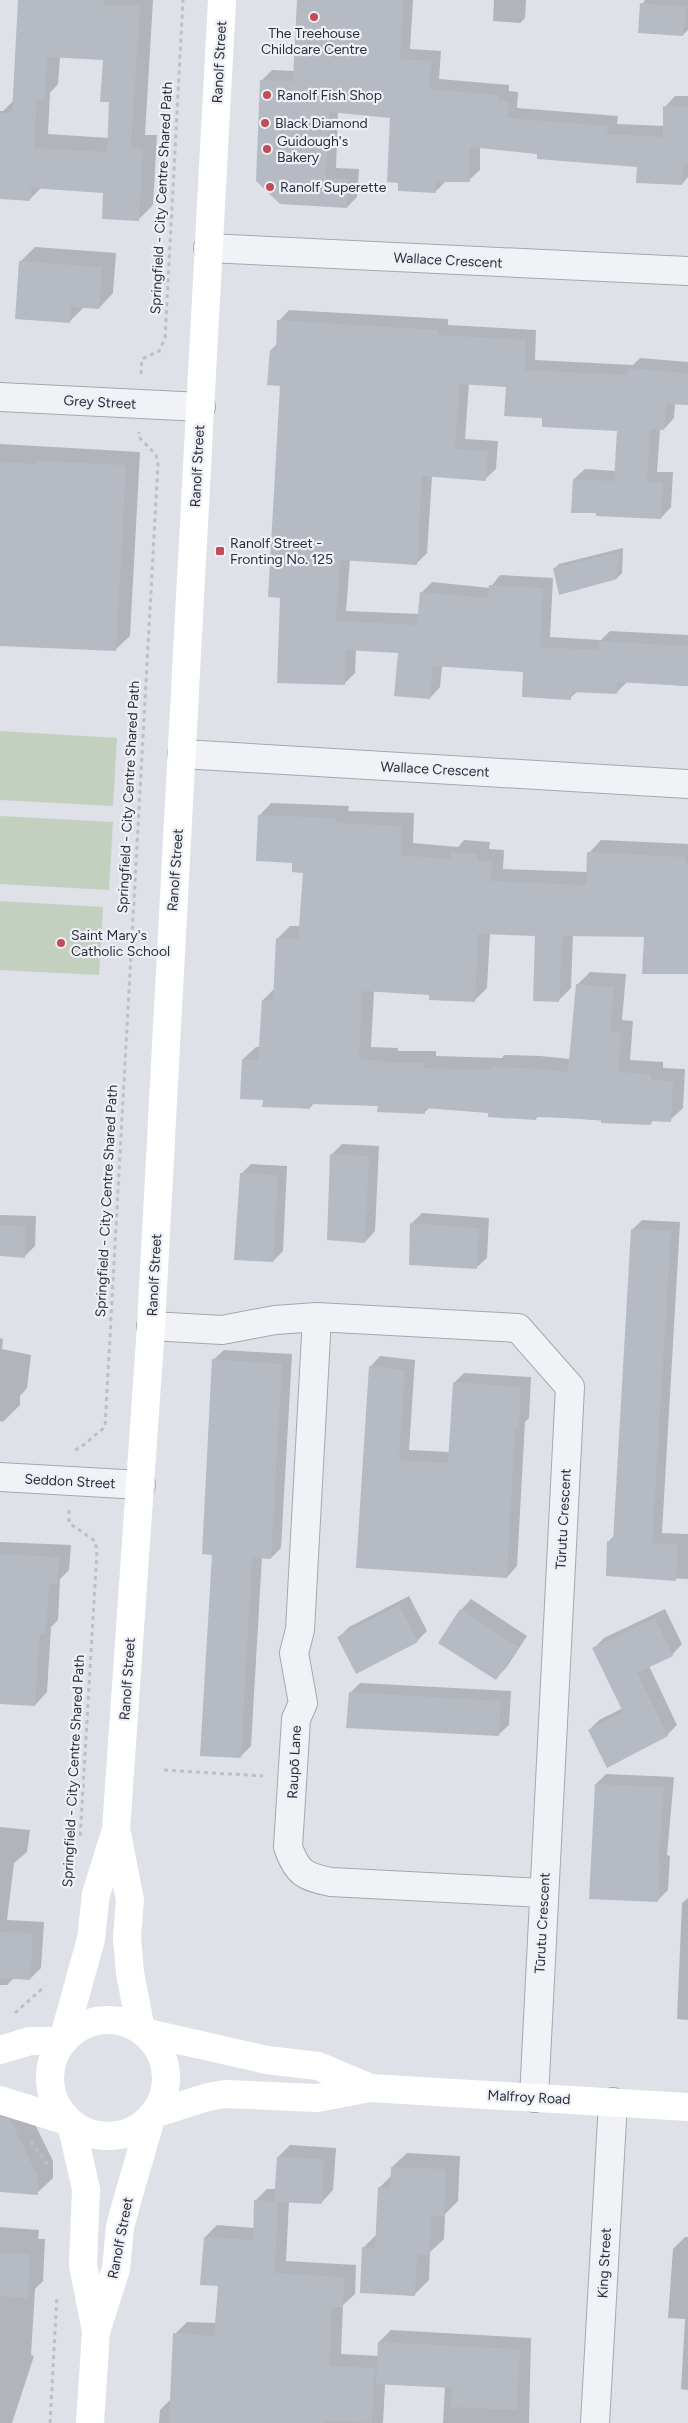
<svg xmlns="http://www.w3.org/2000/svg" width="688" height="2423" font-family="Figtree,sans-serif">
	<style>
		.green { fill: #c3d0c0 }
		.shadow { fill: #0003; fill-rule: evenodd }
		.building { fill: #b6bac3; fill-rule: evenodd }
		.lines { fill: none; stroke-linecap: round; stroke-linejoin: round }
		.street-casing { stroke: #a4a8b1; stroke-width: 30 }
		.path { stroke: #bdbfc5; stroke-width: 3; stroke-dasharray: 4 4; stroke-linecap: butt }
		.street { stroke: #f1f2f5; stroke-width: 28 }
		.secondary { stroke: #fff; stroke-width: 28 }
		.poi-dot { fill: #c44b58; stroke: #eef0f5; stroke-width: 2 }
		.labels { text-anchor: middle; stroke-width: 4.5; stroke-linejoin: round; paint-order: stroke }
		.poi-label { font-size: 14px; fill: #292f3d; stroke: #eef0f5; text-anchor: start }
		.street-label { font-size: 14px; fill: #292f3d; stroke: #eef0f5 }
	</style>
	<rect width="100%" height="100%" fill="#dee1e7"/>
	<path class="green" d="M0 731 117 738 113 806 0 800Z
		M0 816 113 822 109 890 0 884Z
		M0 901 103 907 99 975 0 970Z"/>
	<path class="shadow" d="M19 0H153L145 135H157L153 205 138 220 104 191 41 188 30 199 0 198V111H3L14 100ZM60 57 104 59 111 101 109 138 48 134 50 93 58 84Z
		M299 0H413L410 49 441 51 439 79 509 85V91L518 92 517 108 618 116 617 124 664 126 665 107 675 96H688V177L682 184 638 166 480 147V170L469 180 446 181 435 192 392 117 338 112 336 168 359 169 357 197 347 207 280 203 262 80 272 70 295 71Z
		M494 0H526L525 18 520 23 493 21Z
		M645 0H688V30L683 35 642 4Z
		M35 247 116 253 113 293 99 308 84 307 70 321 20 262Z
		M289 310 448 319V325L536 330 535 360 633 365 640 358 688 362V404L675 403 674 418 664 429H660L657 472H673L671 507 661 518 597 512 574 479 585 469 616 471 618 430 543 416 507 386 469 383 465 439 498 441 496 469 485 479 432 476 427 553 417 563 350 559 346 611 419 614 421 593 432 582 490 588 500 575 553 578 550 637 601 640 610 631 688 635V686L627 682 616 693 578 691 570 698 524 671 442 666 440 687 430 698 399 651 356 649 355 673 344 684 282 597 281 385 271 350 277 344 279 321Z
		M0 444 140 452 130 636 115 650 0 644Z
		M623 548 622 573 617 578 554 569 559 564Z
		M271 803 349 806 348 811 414 813 413 843 458 847 464 840 490 842 489 849 504 850 503 869 588 872 589 853 601 840 688 844V973L645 936 573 935 571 988 559 1000 537 935 490 933 487 988 474 1001 430 994 374 991 371 1047 398 1048V1051H436V1056L502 1058 504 1055 540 1056 570 1059 578 984 590 972 626 974 622 1020 633 1021 630 1060 663 1062V1068L685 1069 683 1108 670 1120H654L650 1124 538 1116 536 1119 489 1112 430 1107 424 1113 379 1105 314 1103 310 1108 264 1099 243 1059 256 1047H260L263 1000 275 988 278 938 290 926H300L305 872 294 861 259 816Z
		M342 1144 379 1146 375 1231 365 1242 332 1154Z
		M251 1164 287 1166 283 1251 273 1261 241 1174Z
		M422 1213 489 1218 487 1258 476 1268 412 1223Z
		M0 1215 36 1216 35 1246 25 1256 0 1255Z
		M642 1220 680 1222 662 1533 688 1534V1579L607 1575 609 1541 615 1535 632 1230Z
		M0 1338 3 1339 2 1349 31 1355 27 1388 20 1396V1405L3 1422 0 1421Z
		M224 1350 292 1354 281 1548 271 1558 262 1557 251 1746 241 1756 213 1554V1360Z
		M380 1356 415 1360 409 1450 450 1452 454 1383 464 1373 531 1377 529 1418 525 1422 517 1566 507 1577 357 1567 370 1367Z
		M0 1542 71 1545 69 1570 60 1579 58 1620 51 1627 47 1692 35 1705 0 1703Z
		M409 1596 427 1631 417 1641 339 1637 349 1627Z
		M471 1599 527 1636 506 1668 496 1678 440 1643 461 1610Z
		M665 1609 682 1644 672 1655 649 1666 677 1725 667 1735 589 1730 599 1720 623 1708 594 1648 604 1638Z
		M360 1683 511 1691 509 1725 498 1735 350 1693Z
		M606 1774 674 1777 667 1855 670 1856 668 1890 658 1900 596 1784Z
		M0 1827 30 1830 27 1852 14 1863 7 1920 44 1922 41 1968 30 1979 14 1978 7 1985H0Z
		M688 1898V2020L677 2019 682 1903Z
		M0 2110 29 2112 53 2161V2178L37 2193 0 2191Z
		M290 2145 336 2148 333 2190 321 2203 289 2201 286 2261 356 2265 355 2294 343 2305 341 2354 379 2356V2342L391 2330 531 2338 529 2423H443L445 2387 385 2384 383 2423H159L160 2410 171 2399 175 2334 187 2322 216 2323 219 2285 205 2237 217 2225 254 2228 255 2201 267 2189H276L278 2157Z
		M407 2153 460 2156 458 2201 445 2214 444 2239 430 2252 429 2280 415 2294 363 2248 377 2234 379 2188 392 2175V2167Z
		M0 2227 39 2230 38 2239H45L43 2281 35 2289 31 2355 34 2356 12 2423H0Z
		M685 2237H688V2390L681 2389 685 2319 668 2318 673 2249Z"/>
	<path class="building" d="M18 0H105L104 5 140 6 131 148 143 149 139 221 102 219 103 193 31 188 30 201 0 199V113H12ZM47 57 103 60 100 102H109L107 152 34 148 37 99 45 100Z
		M297 0H403L400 59 431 61 429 89 499 95V101L509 102 507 118 608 126 607 134 663 137V106H688V165H683L682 185 636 183 637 167 537 159V154L470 147V182H436V193L398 191V183L387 182 390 118 329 112 326 178 349 179 347 208 280 204 256 181 260 80 293 81Z
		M640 3 686 7 683 36 638 33Z
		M19 261 102 267 99 309 71 307 70 323 15 319Z
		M277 320 438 330V335L526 340 525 370 628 375V368L688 373V405L666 404 664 430 650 429 647 482 663 483 661 519 596 516V513H571L573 479 614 481 617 431 542 427V418L504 416 506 387 459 384 455 449 488 451 486 481 422 476 417 565 340 560 336 621 417 625 420 592 488 598 489 585 543 588 540 647 598 650V641L688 646V686L617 682V694L571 692V700L522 697 523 672 433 666 430 699 394 696 398 653 346 650 345 685 277 683 280 598 268 597 280 386 267 385 270 350H276Z
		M38 461 126 465 116 651 0 646V462L38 464Z
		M619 552 617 579 559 595 553 568Z
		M258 815 336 818V823L402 826 401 855 450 859V852L478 854 477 861 492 862 491 881 586 885 587 852 685 857V864L688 865V974H642L644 937 562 936 559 1002 533 1001 535 936 478 934 475 1002 429 1000V995L362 991 359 1059 386 1061V1063H424L423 1068 490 1070V1067L526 1068 568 1072 576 984 614 987 610 1032 621 1033 618 1072 651 1074V1080L673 1081 671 1122 651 1121V1125L601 1123V1120L569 1118 536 1117V1120L488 1117V1113L425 1108V1114L377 1112 378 1106 310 1104V1109L295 1108 262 1107 263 1100 240 1099 242 1059 258 1060 262 1000H273L276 938 298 939 303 873 292 872V863L256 861Z
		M330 1154 369 1156 365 1243 327 1240Z
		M240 1173 278 1175 273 1262 234 1260Z
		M410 1223 479 1228 477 1269 409 1265Z
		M0 1225 26 1226 25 1258 0 1256Z
		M631 1229 671 1231 652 1543 678 1544 676 1581 606 1576 607 1541H613Z
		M212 1359 282 1364 271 1559 252 1558 241 1758 200 1756 212 1555 202 1554Z
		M369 1366 405 1370 399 1460 448 1463 453 1382 521 1387 519 1430 515 1429 507 1578 356 1568Z
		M0 1554 59 1557 57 1584H49L46 1634H40L35 1706 0 1704Z
		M399 1605 418 1642 356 1674 337 1637Z
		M460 1609 518 1647 496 1680 438 1643Z
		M655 1618 673 1656 637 1673 668 1736 607 1768 588 1730 623 1712 592 1648Z
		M349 1692 501 1701 499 1736 346 1728Z
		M595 1784 664 1787 658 1865H660L658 1902 589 1899Z
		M0 1932 33 1933 30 1980 0 1978Z
		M0 2116 10 2119 38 2177V2195L0 2192Z
		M277 2157 324 2159 322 2204 278 2202 275 2273 345 2277 343 2307H332L329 2366 375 2368 372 2423 326 2421V2423H169L173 2333 214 2336 218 2286 200 2285 204 2237 253 2240 254 2200 274 2201Z
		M391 2167 446 2169 444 2217 431 2216 430 2255 417 2254 415 2296 360 2293 362 2247 375 2248 378 2187 390 2188Z
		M0 2253 30 2254 28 2298 0 2296Z
		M378 2342 520 2349 517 2410 451 2407 452 2388 376 2384Z"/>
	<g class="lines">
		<g class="street-casing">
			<path id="street" d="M208 248 688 271
				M0 397 201 407
				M182 754 688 784
				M317 1317 300 1630 294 1653 303 1703 296 1719 288 1847C297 1873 305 1877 331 1882L543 1893
				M151 1326 222 1330 275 1320 317 1317 518 1328 570 1387 534 2098
				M0 1477 141 1485
				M595 2423 613 2102"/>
		</g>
		<path class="path" d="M141 374 142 359 159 351 165 338 183 0
			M75 1450 81 1447 105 1427 158 464 156 455 139 437V432
			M69 1510V1523L95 1541 97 1551 80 1839
			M164 1770 263 1776
			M15 2013 45 1986
			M31 2142 48 2165
			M50 2423 57 2296"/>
		<use href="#street" class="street"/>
		<path class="secondary" d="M117 1834 130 1900 127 1938 130 1973 141 2030
			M50 2078a58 58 0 1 1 116 0a58 58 0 1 1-116 0Z
			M143 2032 267 2060 318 2066 370 2088
			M63 2040 91 1939 96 1894 116 1830 151 1326 222 0
			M0 2050 30 2041H62
			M0 2100 70 2122
			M154 2114 208 2097 225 2094 317 2098 370 2088 688 2107
			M71 2123 86 2189 83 2265 96 2331
			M90 2423 96 2332 116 2269 120 2227 127 2201 152 2115"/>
	</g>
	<g class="poi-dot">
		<circle cx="314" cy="17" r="5"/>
		<circle cx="267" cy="95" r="5"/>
		<circle cx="265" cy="123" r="5"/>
		<circle cx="267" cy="149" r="5"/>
		<circle cx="270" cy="187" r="5"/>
		<rect x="215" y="546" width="10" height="10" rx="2.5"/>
		<circle cx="61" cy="943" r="5"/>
	</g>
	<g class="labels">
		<g class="poi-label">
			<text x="314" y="38" text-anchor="middle">The Treehouse<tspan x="314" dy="16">Childcare Centre</tspan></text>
			<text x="277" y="100">Ranolf Fish Shop</text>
			<text x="275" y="128">Black Diamond</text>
			<text x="277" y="146">Guidough's<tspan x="277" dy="16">Bakery</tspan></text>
			<text x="280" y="192">Ranolf Superette</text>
			<text x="230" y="548">Ranolf Street -<tspan x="230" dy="16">Fronting No. 125</tspan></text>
			<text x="71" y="940">Saint Mary's<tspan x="71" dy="16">Catholic School</tspan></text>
		</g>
		<g class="street-label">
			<text transform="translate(219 62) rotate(-87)" y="5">Ranolf Street</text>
			<text transform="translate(161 198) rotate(-87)" y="5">Springfield - City Centre Shared Path</text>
			<text transform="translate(448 260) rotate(3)" y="5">Wallace Crescent</text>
			<text transform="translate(100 402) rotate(3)" y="5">Grey Street</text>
			<text transform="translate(197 466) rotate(-87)" y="5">Ranolf Street</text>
			<text transform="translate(435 769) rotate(3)" y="5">Wallace Crescent</text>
			<text transform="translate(128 797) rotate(-87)" y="5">Springfield - City Centre Shared Path</text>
			<text transform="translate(175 870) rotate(-86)" y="5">Ranolf Street</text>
			<text transform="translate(106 1201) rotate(-87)" y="5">Springfield - City Centre Shared Path</text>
			<text transform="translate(154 1275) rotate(-87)" y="5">Ranolf Street</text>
			<text transform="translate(70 1481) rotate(3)" y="5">Seddon Street</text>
			<text transform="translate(563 1519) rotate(-87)" y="5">Tūrutu Crescent</text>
			<text transform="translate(127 1679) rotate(-86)" y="5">Ranolf Street</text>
			<text transform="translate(294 1762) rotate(-87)" y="5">Raupō Lane</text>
			<text transform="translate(73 1771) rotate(-87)" y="5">Springfield - City Centre Shared Path</text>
			<text transform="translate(542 1923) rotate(-87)" y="5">Tūrutu Crescent</text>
			<text transform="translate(529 2097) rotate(3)" y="5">Malfroy Road</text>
			<text transform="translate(120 2238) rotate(-79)" y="5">Ranolf Street</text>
			<text transform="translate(604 2263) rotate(-87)" y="5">King Street</text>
		</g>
	</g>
</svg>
